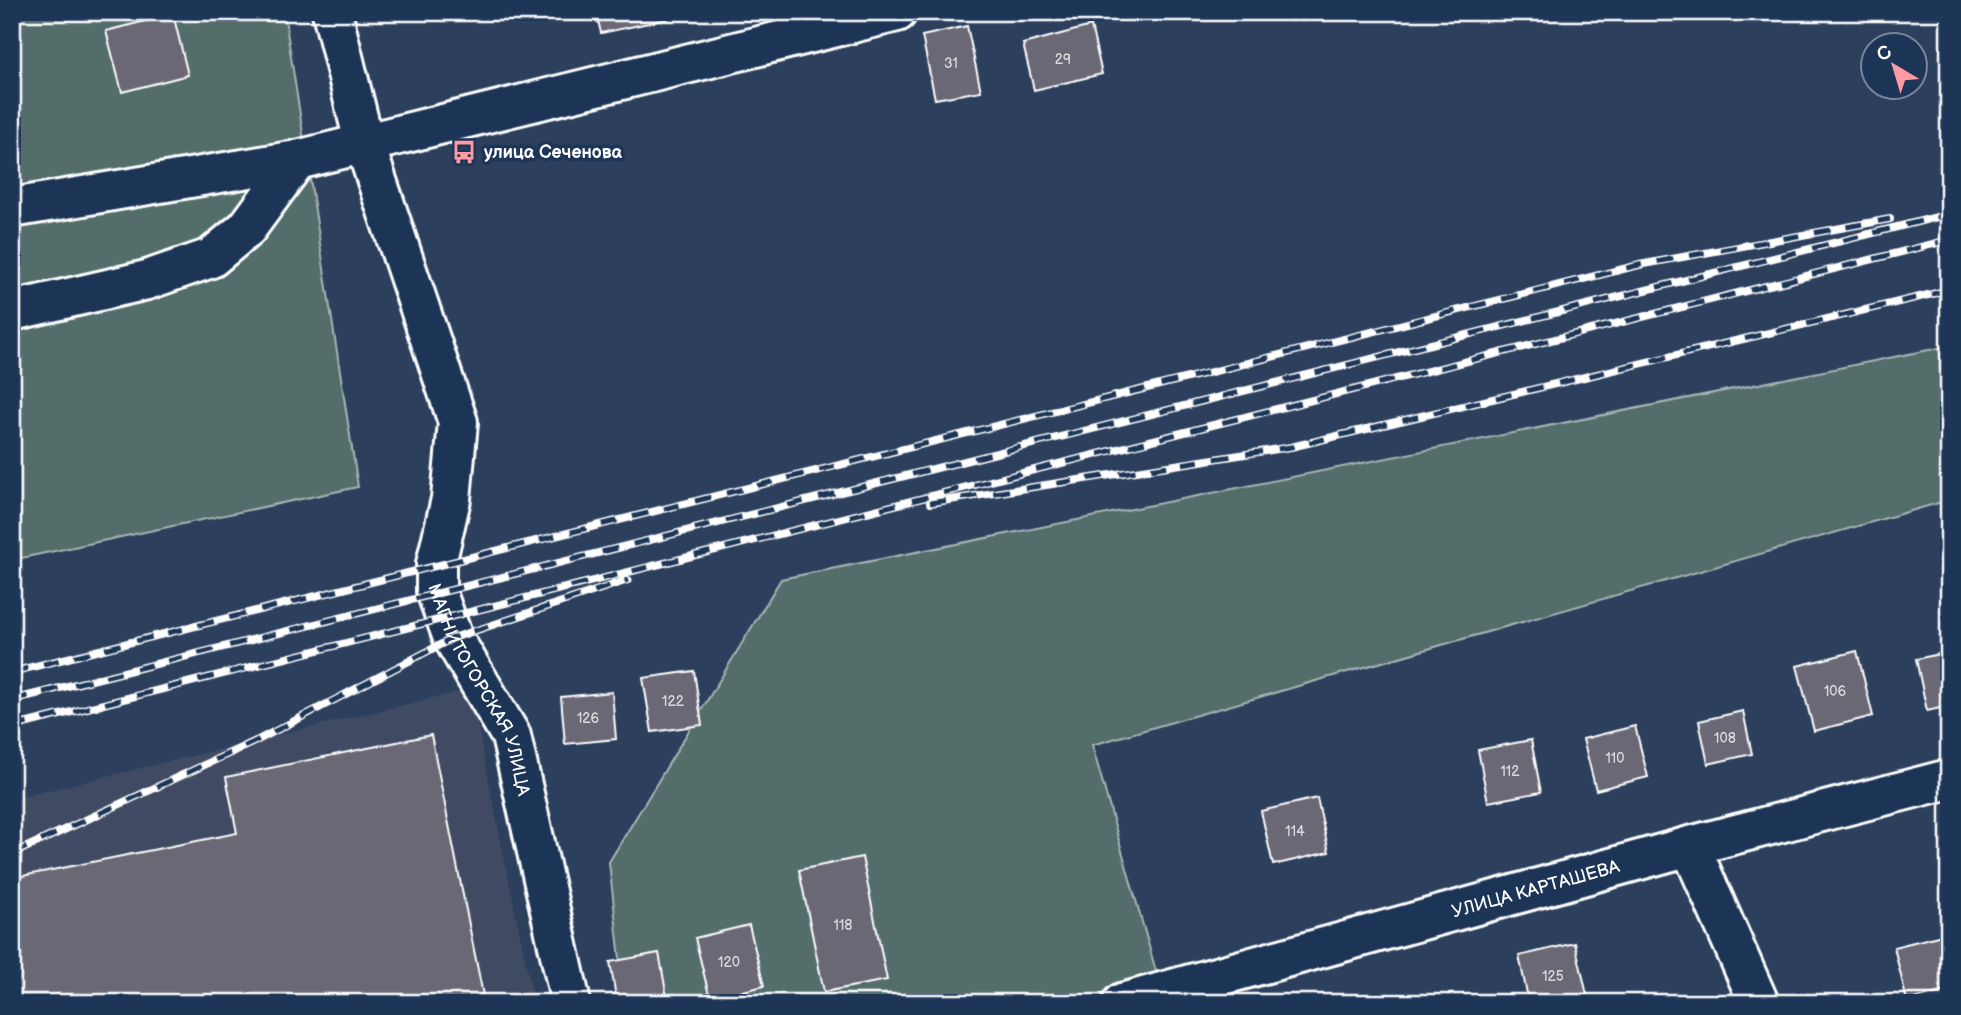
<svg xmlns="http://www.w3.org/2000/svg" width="1961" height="1015" font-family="'Balsamiq Sans',sans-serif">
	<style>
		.built { fill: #3f4b64 }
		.green { fill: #536d6b; stroke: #a9b6b5; stroke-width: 2 }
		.building { fill: #6a6774; stroke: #fff; stroke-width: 2 }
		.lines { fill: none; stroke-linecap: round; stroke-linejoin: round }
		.minor-casing { stroke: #fff; stroke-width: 44 }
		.major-casing { stroke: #fff; stroke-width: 44 }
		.minor { stroke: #1d3557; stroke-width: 38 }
		.major { stroke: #1d3557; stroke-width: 38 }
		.rail-casing { stroke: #fff; stroke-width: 8 }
		.rail { stroke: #1d3557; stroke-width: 5; stroke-dasharray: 16; stroke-linecap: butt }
		.labels { text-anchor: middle; stroke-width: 7; stroke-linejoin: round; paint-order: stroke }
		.number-label { font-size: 14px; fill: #dad9dc }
		.poi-label { font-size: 18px; font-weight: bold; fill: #fff; stroke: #1d3557; text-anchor: start }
		.street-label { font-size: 18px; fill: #fff; stroke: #1d3557 }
	</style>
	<rect width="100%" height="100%" fill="#2c3f5d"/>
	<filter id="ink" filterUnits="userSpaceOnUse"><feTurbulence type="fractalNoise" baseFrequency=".0143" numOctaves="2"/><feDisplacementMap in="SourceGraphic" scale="14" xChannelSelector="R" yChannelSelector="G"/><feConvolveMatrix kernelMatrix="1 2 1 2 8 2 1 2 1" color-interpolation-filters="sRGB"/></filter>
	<g filter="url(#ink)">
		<path class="built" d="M470 689 534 1003H12V799Z"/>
		<path class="green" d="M12 12H284L358 487 12 560Z
			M1949 346V500L1092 745 1165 1003H625L609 862 781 579Z"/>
		<path class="building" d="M596 12H667L668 19 601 33Z
			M173 14 188 75 122 92 106 31Z
			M967 26 981 91 935 99 922 36Z
			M1091 26 1102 74 1034 90 1023 44Z
			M1857 651 1873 716 1814 731 1797 666Z
			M1949 652V706L1927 711 1916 659Z
			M694 671 702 725 652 732 643 678Z
			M612 692 616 739 565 744 561 697Z
			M1743 711 1752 754 1708 764 1699 721Z
			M1635 726 1648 777 1596 790 1583 739Z
			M431 735 484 1000 469 1003H12V878L237 833 226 777Z
			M1531 740 1541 792 1488 802 1478 750Z
			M1317 798 1329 852 1273 865 1261 811Z
			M862 857 887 980 824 992 799 870Z
			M749 925 764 986 710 999 695 938Z
			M1942 935 1949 963V990L1907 1001 1894 947Z
			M1575 943 1587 995 1554 1003H1529L1519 956Z
			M659 953 668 1003H617L610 962Z"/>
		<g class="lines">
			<g class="minor-casing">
				<g id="minor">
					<path id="s1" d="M332 12 364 142 458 422 451 499 436 564V591L453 638 511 736 571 1003"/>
					<path d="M12 208 297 160 897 12"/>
					<path d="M12 311 147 280 211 258 247 228 297 160"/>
					<path d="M1690 846 1759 1003"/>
				</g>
			</g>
			<g class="major-casing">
				<g id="major">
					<path id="s2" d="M1122 1003 1690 846 1949 779"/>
				</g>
			</g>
			<use href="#minor" class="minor"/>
			<use href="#major" class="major"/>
			<g class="rail-casing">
				<path id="rail" d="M930 503 1291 447 1949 290
					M12 672 1639 265 1890 219
					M12 700 1949 214
					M12 727 1949 240
					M12 854 256 741 453 638 628 580"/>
			</g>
			<use href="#rail" class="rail"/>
		</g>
	</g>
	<defs>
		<g id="bus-bare" transform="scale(1.89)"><path d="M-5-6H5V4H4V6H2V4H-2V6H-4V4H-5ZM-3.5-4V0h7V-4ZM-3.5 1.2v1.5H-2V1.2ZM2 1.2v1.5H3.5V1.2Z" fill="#ff9aa2" stroke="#1d3557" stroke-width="2.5" paint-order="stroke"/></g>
	</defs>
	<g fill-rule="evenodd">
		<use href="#bus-bare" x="464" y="152"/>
	</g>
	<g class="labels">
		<g class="number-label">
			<text x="1063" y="64">29</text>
			<text x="951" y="68">31</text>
			<text x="1835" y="696">106</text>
			<text x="673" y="706">122</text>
			<text x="588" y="723">126</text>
			<text x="1725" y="743">108</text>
			<text x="1615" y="763">110</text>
			<text x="1510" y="776">112</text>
			<text x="1295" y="836">114</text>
			<text x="843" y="930">118</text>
			<text x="729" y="967">120</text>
			<text x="1553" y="981">125</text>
		</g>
		<g class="poi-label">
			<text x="484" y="158">улица Сеченова</text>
		</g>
		<g class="street-label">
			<text dy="6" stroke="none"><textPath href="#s1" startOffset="709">МАГНИТОГОРСКАЯ УЛИЦА</textPath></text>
			<text dy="6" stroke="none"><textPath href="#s2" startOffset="429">УЛИЦА КАРТАШЕВА</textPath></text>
		</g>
	</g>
	<rect width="1961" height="1015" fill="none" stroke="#1d3557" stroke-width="42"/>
	<rect x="21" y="21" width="1919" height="973" fill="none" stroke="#fff" stroke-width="2.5" filter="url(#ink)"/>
	<g transform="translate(1894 66) rotate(322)"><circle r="33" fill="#1d3557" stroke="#77869a" stroke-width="2"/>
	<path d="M0-5L12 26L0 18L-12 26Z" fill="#ff9aa2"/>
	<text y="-10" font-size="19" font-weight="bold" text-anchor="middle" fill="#ffffff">С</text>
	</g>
</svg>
